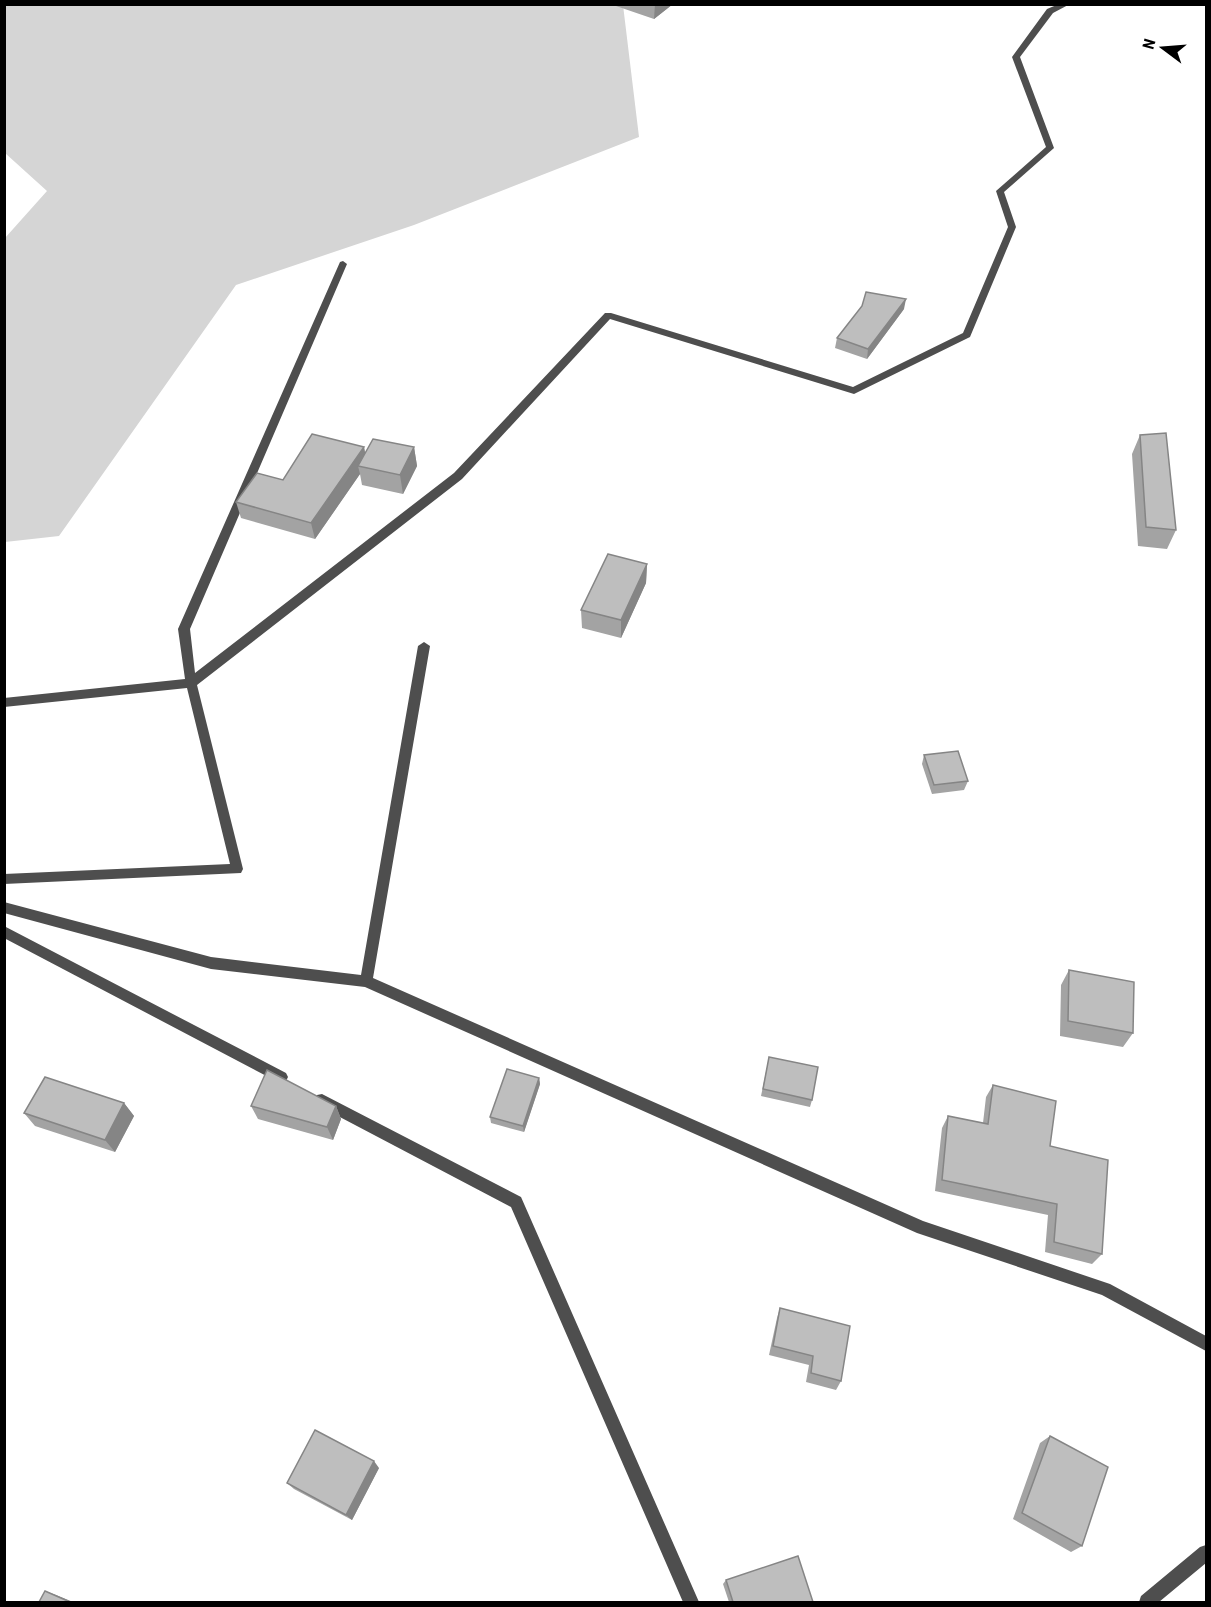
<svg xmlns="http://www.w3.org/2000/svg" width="1211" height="1607" font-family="'Roboto Condensed',sans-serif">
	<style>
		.green { fill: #d5d5d5 }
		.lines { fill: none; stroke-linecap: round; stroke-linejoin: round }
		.minor { fill: #4e4e4e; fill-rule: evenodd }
		.wall { fill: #a3a3a3 }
		.shaded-wall { fill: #858585 }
		.building { fill: #bebebe; stroke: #858585; stroke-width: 1.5 }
	</style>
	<rect width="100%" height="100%" fill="#fff"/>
	<path class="green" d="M4 5H623L639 137 414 225 236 285 59 536 5 542V238L47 191 5 153Z"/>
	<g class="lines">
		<path class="minor" d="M1059 4H1070L1053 13 1020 57 1054 148 1004 192 1016 227 970 337 854 394 610 319 462 479 197 685 243 869 241 873 4 884V874L230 864 187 688 4 707V698L185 679 178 629 340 262 343 261 347 264 190 629 195 673 454 473 605 313H611L853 387 963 333 1008 227 996 191 1046 147 1012 57 1047 9Z
			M424 642 430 646 373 978 923 1221 1110 1284 1206 1336V1351L1102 1295 917 1233 365 987 211 969 4 913V902L211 957 361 975 418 646Z
			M4 926 286 1073 288 1077 286 1081 281 1083 276 1081 4 938Z
			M322 1094 521 1197 699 1602H683L511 1207 317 1105 315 1100 317 1095Z
			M1206 1545V1563L1159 1602H1139L1141 1596 1200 1547Z"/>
	</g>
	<path class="wall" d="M616 4H673L654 19 616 6Z
		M904 309 867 359 835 348 837 338Z
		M1140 435 1176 530 1167 549 1138 546 1132 454Z
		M364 447 365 453 414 447 417 466 403 494 362 485 360 474 315 539 241 518 236 502 283 480Z
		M647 564 646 583 621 638 582 628 581 610Z
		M924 755 968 781 964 790 932 794 922 764Z
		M1069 970 1133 1033 1123 1047 1060 1036 1061 985Z
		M769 1057 812 1100 810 1107 761 1096Z
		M539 1078 540 1084 524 1132 491 1123 490 1117Z
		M993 1085 1050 1146 1102 1254 1092 1264 1045 1252 1048 1215 935 1191 942 1128 948 1116 983 1123 986 1097Z
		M124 1103 134 1116 115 1152 35 1126 24 1113Z
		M251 1106H336L341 1119 333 1140 258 1119Z
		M780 1308 841 1381 836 1390 806 1382 809 1365 769 1355 777 1318Z
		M1050 1436 1082 1546 1071 1552 1013 1519 1040 1443Z
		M379 1468 352 1520 294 1489 287 1483Z
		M726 1580 813 1602H729L723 1584Z"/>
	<path class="shaded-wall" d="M655 4H673L654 19Z
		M906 299 904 309 867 359 868 349Z
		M364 447 367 463 358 466 360 474 315 539 311 523Z
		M414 447 417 466 403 494 400 475Z
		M647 564 646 583 621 638V620Z
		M539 1078 540 1084 524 1132 523 1126Z
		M124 1103 134 1116 115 1152 105 1140Z
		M336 1106 341 1119 333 1140 327 1127Z
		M374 1461 379 1468 352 1520 346 1515Z
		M45 1591 56 1595 73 1602H70Z"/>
	<path class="building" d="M866 292 906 299 868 349 837 338 862 306Z
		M1166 433 1176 530 1146 527 1140 435Z
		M312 434 364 447 311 523 236 502 257 473 283 480Z
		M373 439 414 447 400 475 358 466Z
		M608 554 647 564 621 620 581 610Z
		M958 751 968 781 934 785 924 755Z
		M1069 970 1134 982 1133 1033 1068 1021Z
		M769 1057 818 1067 812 1100 763 1089Z
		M507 1069 539 1078 523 1126 490 1117Z
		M267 1070 336 1106 327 1127 251 1106Z
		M45 1077 124 1103 105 1140 24 1113Z
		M993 1085 1056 1101 1050 1146 1108 1160 1102 1254 1054 1242 1057 1204 942 1180 948 1116 988 1124Z
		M780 1308 850 1326 841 1381 811 1373 813 1356 773 1346Z
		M315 1430 374 1461 346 1515 287 1483Z
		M1050 1436 1108 1467 1082 1546 1022 1513Z
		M798 1556 813 1602H733L726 1580Z
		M45 1591 70 1602H39Z"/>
	<rect width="1211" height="1607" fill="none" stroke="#000000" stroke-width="12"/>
	<g transform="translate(1163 48) rotate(286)" stroke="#ffffff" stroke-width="4.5" paint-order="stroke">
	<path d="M0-4.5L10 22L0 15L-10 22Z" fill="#000000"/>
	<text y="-9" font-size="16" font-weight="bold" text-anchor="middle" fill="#000000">N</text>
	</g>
</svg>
